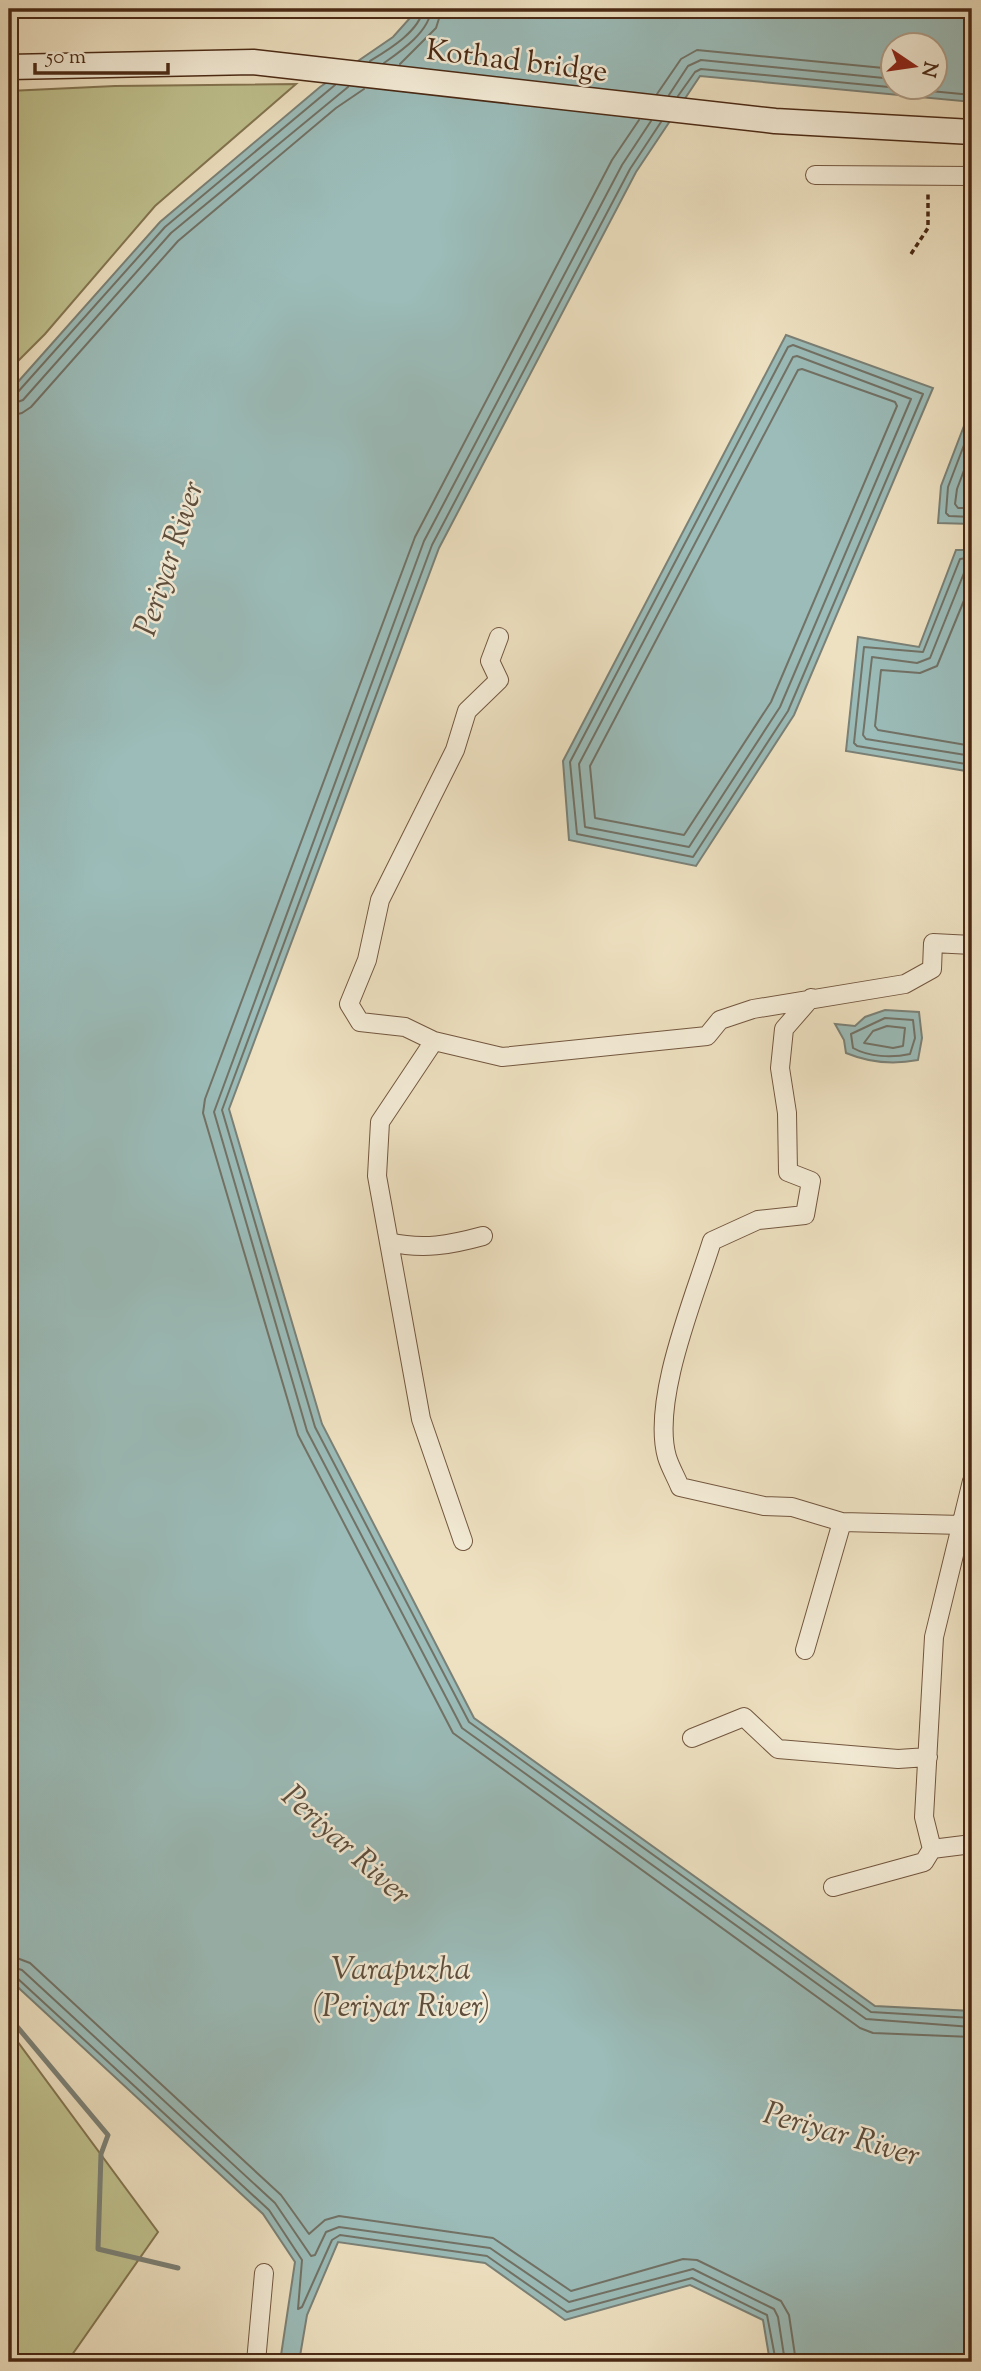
<svg xmlns="http://www.w3.org/2000/svg" width="981" height="2371" font-family="'Sorts Mill Goudy',serif">
	<style>
		.green { fill: #bfc18e; stroke: #847551; stroke-width: 2 }
		.water { fill: #9bbcb9; stroke: #7b8177; stroke-width: 2; fill-rule: evenodd }
		.lines { fill: none; stroke-linecap: round; stroke-linejoin: round }
		.shore { stroke: #727266; stroke-width: 2 }
		.stream { stroke: #7b8177; stroke-width: 5 }
		.street-casing { stroke: #73573f; stroke-width: 20 }
		.secondary-casing { stroke: #4a2914; stroke-width: 27 }
		.path { stroke: #4a2914; stroke-width: 3.5; stroke-dasharray: 5 3.5; stroke-linecap: butt }
		.street { stroke: #f4ecd7; stroke-width: 18 }
		.secondary { stroke: #f4ecd7; stroke-width: 24 }
		.labels { text-anchor: middle; stroke-width: 5; stroke-linejoin: round; paint-order: stroke }
		.street-label { font-size: 30px; fill: #4a2914; stroke: #f4ecd7 }
		.water-label { font-size: 32px; font-style: italic; fill: #5e4e3d; stroke: #f4ecd7 }
	</style>
	<rect width="100%" height="100%" fill="#eee1c1"/>
	<filter id="stains"><feTurbulence type="fractalNoise" baseFrequency=".00286" numOctaves="4"/><feColorMatrix values="0 0 0 0 .2 0 0 0 0 .09 0 0 0 0 .02 0 0 0 .5 -.17"/></filter>
	<radialGradient id="worn" r=".72"><stop offset=".6" stop-color="#630" stop-opacity="0"/><stop offset="1" stop-color="#630" stop-opacity=".3"/></radialGradient>
	<path class="green" d="M296 84 155 206 45 334 9 370V91L115 86Z
		M9 2030 158 2232 67 2362H9Z"/>
	<path class="water" d="M418 9H972V102L700 76 636 172 439 548 229 1109 322 1424 474 1718 875 2006 972 2011V2362H770L763 2320 690 2285 565 2320 485 2263 338 2242 307 2315 299 2362H280L295 2262 263 2214 9 1979V392L160 222 320 87 393 37ZM894 46H936V88H894Z
		M786 335 933 388 794 715 696 866 569 840 563 761Z
		M972 405V524L938 523 941 486Z
		M956 550H972V772L846 751 858 637 919 647Z
		M885 1010 919 1012 922 1038 918 1060C892 1065 870 1063 846 1053L844 1040 835 1024 855 1026 865 1017Z"/>
	<g class="lines">
		<path class="shore" d="M370 61C388 50 420 31 423 9
			M384 63C401 51 430 31 431 9
			M400 64 436 28 442 9
			M657 94 681 59 697 50 894 69
			M669 95 688 66 701 60 894 79
			M678 96 695 72 701 69 972 95
			M639 120 612 160 415 537 205 1099 203 1113 298 1435 453 1733 860 2028 873 2033 972 2037
			M651 121 622 165 424 541 214 1112 307 1431 462 1728 866 2019 972 2027
			M661 122 630 169 432 545 222 1110 315 1427 469 1722 871 2012 972 2018
			M793 345 923 394 788 711 693 857 577 834 570 762 788 347Z
			M797 356 911 399 780 707 689 847 585 827 579 764 793 357Z
			M802 369 895 402 897 406 771 702 684 835 595 818 590 766 798 370Z
			M9 396 17 393 165 227 335 85
			M9 405 23 400 171 233 348 87
			M9 416 22 413 31 407 178 241 336 108 364 89
			M972 424 948 487 946 513 949 516 972 517
			M972 449 957 489 955 504 958 508H972
			M972 557 960 559 923 652 864 647 854 743 857 746 972 765
			M972 566 966 568 930 658 917 663 872 657 863 735 866 739 972 756
			M972 581 937 666 920 673 881 670 875 726 878 730 972 746
			M885 1018 913 1020 915 1038 910 1054C892 1058 869 1057 853 1048L851 1034Z
			M887 1026 905 1028 903 1046 893 1048 864 1043 873 1031Z
			M9 1955 30 1963 281 2195 309 2234 325 2220 339 2216 493 2238 571 2291 683 2259 697 2260 781 2301 789 2315 796 2362
			M9 1966 22 1970 275 2203 311 2256 315 2255 326 2232 339 2227 490 2248 569 2302 693 2269 774 2309 778 2317 785 2362
			M9 1974 16 1977 269 2210 302 2260 298 2309 302 2307 332 2240 340 2235 487 2256 567 2312 692 2278 767 2315 776 2362"/>
		<path class="stream" d="M9 2017 108 2135 101 2154 98 2249 178 2268"/>
		<g class="street-casing">
			<path id="street" d="M815 175 972 176
				M499 637 490 661 499 680 467 711 455 750 380 900 367 960 349 1004 360 1022 405 1027 434 1041 502 1057 707 1036 720 1020 753 1009 905 984 932 969 933 943 972 945
				M811 998 784 1029 780 1068 787 1113 788 1172 811 1181 805 1215 758 1220 712 1241C695 1296 651 1400 667 1457 670 1467 676 1477 680 1487L764 1506 792 1507 842 1522 962 1525
				M434 1041 380 1122 377 1176 421 1419 463 1541
				M389 1242C423 1250 450 1245 483 1236
				M972 1481 934 1637 924 1817 932 1849 972 1844
				M805 1650 842 1522
				M692 1738 744 1717 778 1749 898 1759 928 1757
				M833 1887 924 1862 932 1849
				M256 2362 264 2273"/>
		</g>
		<g class="secondary-casing">
			<path id="secondary" d="M9 67 253 62 775 121 972 132"/>
		</g>
		<path class="path" d="M911 254 928 228V191"/>
		<use href="#street" class="street"/>
		<use href="#secondary" class="secondary"/>
	</g>
	<g class="labels">
		<g class="street-label">
			<text transform="translate(517 60) rotate(7)" y="10">Kothad bridge</text>
		</g>
		<g class="water-label">
			<text transform="translate(168 558) rotate(-72)" y="11">Periyar River</text>
			<text transform="translate(347 1844) rotate(42)" y="11">Periyar River</text>
			<text x="401" y="1979">Varapuzha<tspan x="401" dy="37">(Periyar River)</tspan></text>
			<text transform="translate(842 2133) rotate(16)" y="11">Periyar River</text>
		</g>
	</g>
	<rect width="981" height="2371" fill="none" stroke="#eee1c1" stroke-width="35"/>
	<rect x="10" y="10" width="960" height="2350" fill="none" stroke="#4a2914" stroke-width="3.5"/>
	<rect x="18" y="18" width="946" height="2336" fill="none" stroke="#4a2914" stroke-width="2"/>
	<g transform="translate(914 66) rotate(103)"><circle r="33" fill="#f4ecd7" stroke="#b09e89" stroke-width="2"/>
	<path d="M0-5L12 26L0 18L-12 26Z" fill="#8f2418"/>
	<text y="-10" font-size="19" font-weight="bold" text-anchor="middle" fill="#4a2914">N</text>
	</g>
	<path d="M35 63v10h133v-10" fill="none" stroke="#4a2914" stroke-width="3.5"/>
	<text x="46" y="63" font-size="21" fill="#4a2914" stroke="#f4ecd7" stroke-width="5" paint-order="stroke">50 m</text>
	<rect width="100%" height="100%" filter="url(#stains)"/>
	<rect width="100%" height="100%" fill="url(#worn)"/>
</svg>
